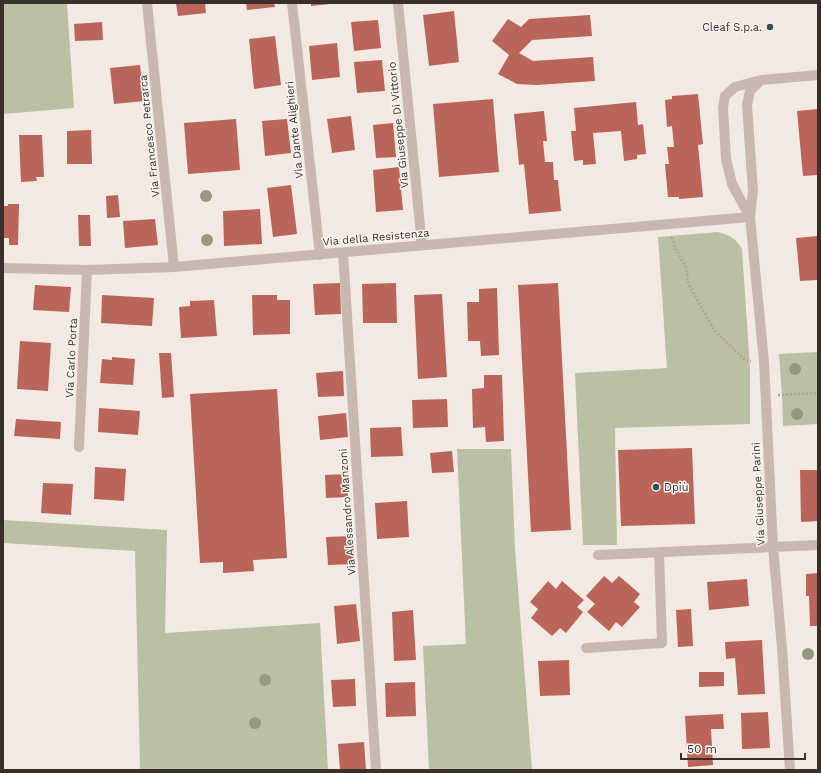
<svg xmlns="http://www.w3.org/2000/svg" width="821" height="773" font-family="'Work Sans',sans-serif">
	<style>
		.green { fill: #bac0a4 }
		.building { fill: #ba6559 }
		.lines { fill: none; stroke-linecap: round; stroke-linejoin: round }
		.path { stroke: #b5a39a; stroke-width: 2.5; stroke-dasharray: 2 2; stroke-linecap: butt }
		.minor { stroke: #c9b8b0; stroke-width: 10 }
		.tree { fill: #979882 }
		.poi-dot { fill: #265755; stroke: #faf4ef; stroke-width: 1.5 }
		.labels { text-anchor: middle; stroke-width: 3; stroke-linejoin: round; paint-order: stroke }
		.poi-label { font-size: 11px; fill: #392f2d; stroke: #faf4ef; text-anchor: end }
		.street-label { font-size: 11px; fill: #392f2d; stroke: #faf4ef }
	</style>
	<rect width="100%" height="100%" fill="#f2e9e3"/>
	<path class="green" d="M3 3H67L74 108 3 114Z
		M718 232C729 235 736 238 742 249L750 368V424L615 428 617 545H583L575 373 667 368 658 237Z
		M818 352V424L783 426 782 395 779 354Z
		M457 449H511L515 549 532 770H429L423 646 466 644Z
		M3 520 167 530 165 633 320 623 328 770H140L135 551 3 543Z"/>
	<path class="building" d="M176 3H205L206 13 178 16Z
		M246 3H274L275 7 247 10Z
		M311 3H330V4L311 6Z
		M454 11 459 62 429 66 423 15Z
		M590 15 592 36 532 40 519 53 533 61 593 57 595 81 537 85 517 84 498 74 509 55 492 41 508 19 521 27 529 19Z
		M378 20 381 48 354 51 351 22Z
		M102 22 103 40 75 41 74 24Z
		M275 36 281 85 254 89 249 39Z
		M337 43 340 77 312 80 309 46Z
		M382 60 385 91 357 93 354 62Z
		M140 65 144 101 114 104 110 68Z
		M698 94 703 144 698 145 703 197 679 199V197H668L665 164H669L667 147H674L672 126 667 127 665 100 672 99V96Z
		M493 99 499 172 439 177 433 104Z
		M636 102 638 125 643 124 646 154 637 155V159L624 161 621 131 593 133 596 164 583 165V160L574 161 571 131H576L574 108Z
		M818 109V175L803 176 797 111Z
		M544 111 547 141H543L545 162H553L554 180H558L561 211 529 214 524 164 519 165 514 114Z
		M351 116 355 150 332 153 327 119Z
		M236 119 240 170 188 174 184 123Z
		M287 119 291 153 265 156 262 121Z
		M393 123 396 157 376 158 373 125Z
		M91 130 92 164H67V131Z
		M19 135H42L44 177H36L37 181 21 182Z
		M399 167 403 210 376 212 373 170Z
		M291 185 297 234 273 237 267 188Z
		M118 195 120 217 107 218 106 196Z
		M8 204H19L18 245H9V238H3V206H8Z
		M260 209 262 244 224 246 223 211Z
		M78 215H90L91 246H79Z
		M155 219 158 245 125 248 123 221Z
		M818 236V280L800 281 796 238Z
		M340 283 341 314 315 315 313 284Z
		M396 283 397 323H363L362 284Z
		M558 283 571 530 531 532 518 285Z
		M35 285 71 287 69 312 33 310Z
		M497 288 499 355 481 356 480 341H468L467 302H479V289Z
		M442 294 447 377 418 379 414 295Z
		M102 295 154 298 152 326 101 323Z
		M252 295H277V300H290V334L253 335Z
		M214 300 217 336 181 338 179 307 190 306V301Z
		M20 341 51 343 48 391 17 389Z
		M159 353H171L174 397 162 398Z
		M112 357 135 359 133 385 100 383 102 359 112 360Z
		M343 371 344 396 318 397 316 373Z
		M484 375H502L504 441 486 442 485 427 473 428 472 389 484 388Z
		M277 389 287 558 253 560 254 571 223 573V562L200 563 190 394Z
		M447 399 448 427 413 428 412 400Z
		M99 408 140 411 138 435 98 432Z
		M346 413 348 437 320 440 318 416Z
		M16 419 61 422 60 439 14 436Z
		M401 427 403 456 371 457 370 428Z
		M692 448 695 524 621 526 618 450Z
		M452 451 454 472 432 473 430 453Z
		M95 467 126 469 124 501 94 499Z
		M800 470H818V521L801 522Z
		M347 474 348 497 326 498 325 475Z
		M43 483 73 484 71 515 41 513Z
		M407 501 409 537 377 539 375 503Z
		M353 536 354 564 328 565 326 537Z
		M818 573V626H810L809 596H806V574Z
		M604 576 612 583 619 576 640 594 634 602 640 607 622 627 616 622 609 631 587 612 595 604 586 596Z
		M747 579 749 606 709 610 707 582Z
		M548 581 556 589 562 581 584 600 577 607 583 612 566 633 560 628 552 636 531 618 538 609 530 602Z
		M356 604 360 641 337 644 334 606Z
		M691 609 693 646 678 647 676 610Z
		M413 610 416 660 394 661 392 612Z
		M762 640 765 694 738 695 735 658 726 659 725 642Z
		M569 660 570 695 540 696 538 661Z
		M699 672H724V686L699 687Z
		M355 679 356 706 333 707 331 680Z
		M415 682 416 716 386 717 385 683Z
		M768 712 770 748 742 749 741 713Z
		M723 714 724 729H711L713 765 688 767 685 716Z
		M364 742 366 770H340L338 744Z"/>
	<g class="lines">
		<path class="path" d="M672 237 675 248 686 267 688 283 714 330 746 361H751
			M778 395 818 393"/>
		<path class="minor" d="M147 3 174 267
			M292 3 320 255
			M398 3 422 245
			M761 80 750 91 747 105 753 191 750 217 764 362 773 547 782 648 790 770
			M750 217 732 184 726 159 723 108 725 96 735 87 761 80 818 75
			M343 253 376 770
			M3 268 87 270 174 267 750 217
			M79 447 87 270
			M598 555 818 545
			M586 648 662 643 659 552"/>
	</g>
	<g class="tree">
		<circle cx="206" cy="196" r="6"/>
		<circle cx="207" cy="240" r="6"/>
		<circle cx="795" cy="369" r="6"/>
		<circle cx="797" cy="414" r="6"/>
		<circle cx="808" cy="654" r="6"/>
		<circle cx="265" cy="680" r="6"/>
		<circle cx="255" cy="723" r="6"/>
	</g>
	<g class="poi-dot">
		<circle cx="770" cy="27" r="4"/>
		<circle cx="656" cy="487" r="4"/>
	</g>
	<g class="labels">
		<g class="poi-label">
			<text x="762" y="31">Cleaf S.p.a.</text>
			<text x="664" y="491" text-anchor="start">Dpiù</text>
		</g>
		<g class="street-label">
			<text transform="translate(398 125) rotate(-96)" y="4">Via Giuseppe Di Vittorio</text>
			<text transform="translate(294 130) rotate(-96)" y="4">Via Dante Alighieri</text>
			<text transform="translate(149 136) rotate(-96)" y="4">Via Francesco Petrarca</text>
			<text transform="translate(376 237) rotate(-5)" y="4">Via della Resistenza</text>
			<text transform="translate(71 358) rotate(-87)" y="4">Via Carlo Porta</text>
			<text transform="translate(758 494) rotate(-93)" y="4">Via Giuseppe Parini</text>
			<text transform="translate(347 512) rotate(-94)" y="4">Via Alessandro Manzoni</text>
		</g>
	</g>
	<rect width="821" height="773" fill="none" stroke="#392f2d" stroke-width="8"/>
	<path d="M681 753v6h124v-6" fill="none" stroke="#392f2d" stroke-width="2"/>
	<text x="687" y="753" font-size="12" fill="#392f2d" stroke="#faf4ef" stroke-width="3" paint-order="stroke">50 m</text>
</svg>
